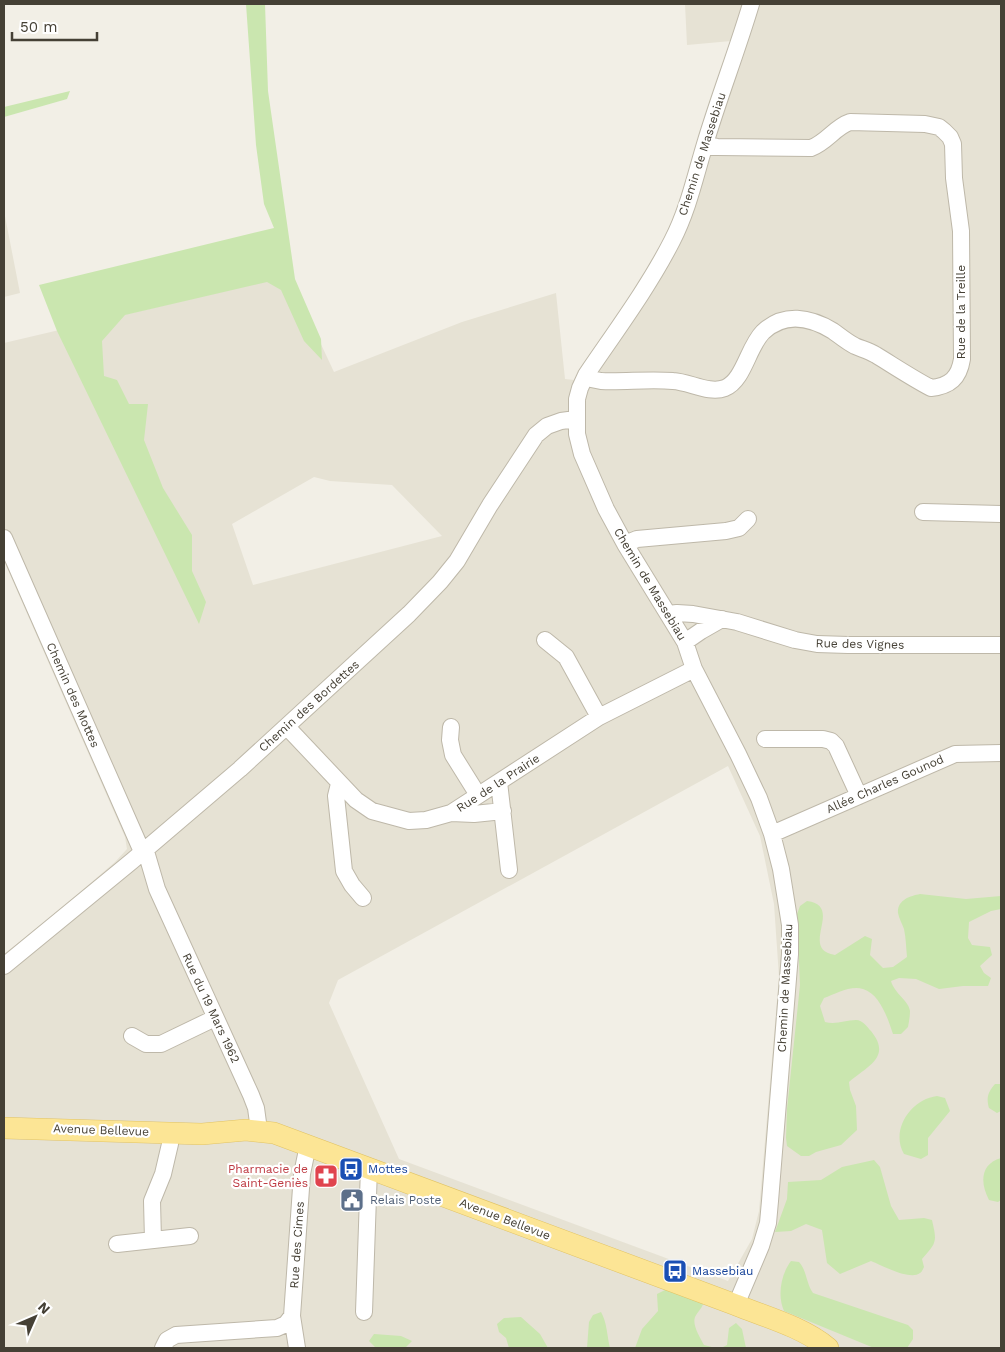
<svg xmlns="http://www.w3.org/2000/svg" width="1005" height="1352" font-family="'Work Sans',sans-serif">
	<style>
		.residential { fill: #e6e2d4; fill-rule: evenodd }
		.green { fill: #cae6af }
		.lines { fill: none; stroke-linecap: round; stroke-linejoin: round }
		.minor-casing { stroke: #beb8a9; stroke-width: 18 }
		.major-casing { stroke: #e1c365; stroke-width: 22 }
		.minor { stroke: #fff; stroke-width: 16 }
		.major { stroke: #fce595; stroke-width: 21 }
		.labels { text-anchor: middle; stroke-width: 4.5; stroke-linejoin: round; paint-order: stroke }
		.street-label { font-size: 12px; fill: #454035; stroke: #fff }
		.health-label { font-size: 12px; fill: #be3a42; stroke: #fff; text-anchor: end }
		.transit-label { font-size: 12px; fill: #164399; stroke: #fff; text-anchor: start }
		.service-label { font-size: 12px; fill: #4e5e75; stroke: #fff; text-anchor: start }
	</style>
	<rect width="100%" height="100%" fill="#f2efe6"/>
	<path class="residential" d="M685 4H1001V1348H4V954L50 918 115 862 127 849 125 837 4 561V343L289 276 334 372 462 322 556 293 565 379 574 380 583 370 652 263 675 221 731 41 687 45ZM314 477 330 481 392 485 442 536 253 585 232 524ZM728 766 760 836 774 904 779 977 759 1211 752 1239 728 1281 399 1159 329 1003 338 980Z
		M4 211 20 293 4 297Z"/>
	<path class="green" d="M246 4H265L268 91 295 279 321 339 322 360 304 341 281 290 267 282 125 315 102 341 104 376 117 380 129 404H148L144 440 163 488 192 535V571L206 602 199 624 57 331 39 285 274 228 264 204 256 145Z
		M70 91 67 99 4 117V107Z
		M920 894 966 899 1001 896V909L991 911 969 922 968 938 972 945 990 947 992 955 980 966 984 973 991 978 988 986H963L939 989 916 979 899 978 891 981C894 993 909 1001 910 1011 910 1016 909 1022 908 1027L901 1034H893C888 1019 880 994 863 989 851 985 835 994 824 998L820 1006 825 1022C836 1025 845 1020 856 1020 863 1020 867 1027 871 1031 892 1057 868 1066 849 1082L850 1090 856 1106 857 1130 841 1145 816 1152 809 1156H801L787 1146 786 1138 787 1109 800 985 797 914 800 906 807 901C845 906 798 949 835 955L865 936 872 939 870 955 883 968 893 967 907 957C906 948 906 938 904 929 902 924 899 918 898 913 897 900 910 896 920 894Z
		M995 1084H1001V1111L997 1113 989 1108C986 1098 988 1092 995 1084Z
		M937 1096 945 1098 950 1111 928 1138V1155L921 1159 904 1154C890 1130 911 1099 937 1096Z
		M1001 1158V1200L998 1202 989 1200C980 1183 980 1164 1001 1158Z
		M874 1160 880 1167 891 1206 899 1220 924 1218 932 1220C937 1242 937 1242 922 1259L924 1267C923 1269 922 1272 920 1273 910 1281 881 1265 871 1261L840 1274 827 1263 822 1230 806 1224 791 1231 775 1232 787 1199 788 1182 821 1180 842 1167Z
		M791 1261 799 1262C807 1271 806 1283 813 1293L908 1325 913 1330V1339L907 1348H874L784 1311C777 1296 781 1274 791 1261Z
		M665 1290 681 1293 704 1302C701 1310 698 1311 695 1317 692 1325 700 1337 704 1345L716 1348H635L642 1329 658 1311 657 1294Z
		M601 1312C607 1322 607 1336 610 1348H587L589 1322 593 1315Z
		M521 1317 540 1334 548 1348H509L506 1338 499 1332 497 1324 504 1318Z
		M736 1323 742 1329 746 1348H721L727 1345 729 1328Z
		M374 1334 401 1336 412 1341 405 1348H376L369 1341Z"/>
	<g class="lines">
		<g class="minor-casing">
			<path id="minor" d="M586 375 591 379 601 381C625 382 649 379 673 381 690 382 709 394 725 388 744 380 748 347 763 332 784 312 810 317 833 331 840 336 847 342 855 346 862 349 869 351 876 355 894 366 912 378 931 388 950 386 959 378 962 359L961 231 954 178 953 144 950 137 944 131 939 127 925 124 850 122C835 127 827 142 811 148L717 147 705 145
				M923 512 1001 514
				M4 538 140 847 147 855 157 889 251 1095 256 1108 259 1130
				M625 544 637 539 726 531 739 528 748 519
				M668 614 677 613 693 614 737 622 795 640 817 644 848 645H1001
				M545 640 566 657 599 717
				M685 642 701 631 722 619
				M287 727 356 800 372 811 409 821 426 820 451 813 599 717 694 669
				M451 727 450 740 453 755 478 795
				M765 739H823L831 741 836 746 859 796
				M499 782 509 870
				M339 784 336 796 344 871 352 885 363 898
				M451 813 474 814 503 811
				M772 834 955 754 1001 753
				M4 966 132 861 240 769 409 614 440 582 457 561 490 505 536 435 547 426 561 421 576 419
				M132 1036 146 1044H161L215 1018
				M153 1240 152 1201 163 1174 170 1144V1132
				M117 1244 190 1236
				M736 1305 761 1246 768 1223 770 1201 790 954V925L781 869 772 834 759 798 738 754 694 669 685 642 625 544 606 509 582 454 577 434V399L580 388 586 375C615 332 648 288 672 241 688 210 695 177 705 144 719 97 737 51 751 4
				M364 1312 369 1168
				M163 1348 167 1340 176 1335 277 1328 286 1324 292 1316
				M297 1348 292 1316 302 1174 308 1145"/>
		</g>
		<g class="major-casing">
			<path id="major" d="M4 1128 202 1134 246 1130 274 1133 736 1305C766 1317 803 1327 828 1348"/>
		</g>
		<use href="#minor" class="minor"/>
		<use href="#major" class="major"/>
	</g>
	<defs>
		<g id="bus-square" transform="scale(1.25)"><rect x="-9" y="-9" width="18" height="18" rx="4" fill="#1a4fb4" stroke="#fff"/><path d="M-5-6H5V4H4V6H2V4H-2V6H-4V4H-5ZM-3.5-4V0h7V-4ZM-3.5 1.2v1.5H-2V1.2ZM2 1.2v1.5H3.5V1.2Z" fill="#fff"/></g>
		<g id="pharmacy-square" transform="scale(1.25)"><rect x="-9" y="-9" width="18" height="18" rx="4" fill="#e0444e" stroke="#fff"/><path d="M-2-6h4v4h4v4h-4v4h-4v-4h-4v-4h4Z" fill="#fff"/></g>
		<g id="civic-square" transform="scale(1.25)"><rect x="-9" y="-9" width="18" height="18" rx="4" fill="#5c6f8a" stroke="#fff"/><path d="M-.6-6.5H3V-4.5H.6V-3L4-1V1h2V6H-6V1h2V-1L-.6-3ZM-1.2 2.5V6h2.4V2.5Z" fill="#fff"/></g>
	</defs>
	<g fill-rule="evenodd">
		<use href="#bus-square" x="351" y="1169"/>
		<use href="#pharmacy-square" x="326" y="1176"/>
		<use href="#civic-square" x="352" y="1200"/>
		<use href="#bus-square" x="675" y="1271"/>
	</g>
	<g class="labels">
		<g class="street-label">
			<text transform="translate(702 154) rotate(-72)" y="4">Chemin de Massebiau</text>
			<text transform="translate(961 312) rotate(-90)" y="4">Rue de la Treille</text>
			<text transform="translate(650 584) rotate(59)" y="4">Chemin de Massebiau</text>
			<text transform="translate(860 644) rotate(1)" y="4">Rue des Vignes</text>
			<text transform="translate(73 695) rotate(66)" y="4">Chemin des Mottes</text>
			<text transform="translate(309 706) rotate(-42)" y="4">Chemin des Bordettes</text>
			<text transform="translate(498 783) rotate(-33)" y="4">Rue de la Prairie</text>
			<text transform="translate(885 784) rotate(-24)" y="4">Allée Charles Gounod</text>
			<text transform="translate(785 988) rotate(-87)" y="4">Chemin de Massebiau</text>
			<text transform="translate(211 1008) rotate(65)" y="4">Rue du 19 Mars 1962</text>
			<text transform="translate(101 1130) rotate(2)" y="4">Avenue Bellevue</text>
			<text transform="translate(505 1219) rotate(21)" y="4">Avenue Bellevue</text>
			<text transform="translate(297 1245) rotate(-86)" y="4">Rue des Cimes</text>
		</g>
		<g class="health-label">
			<text x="308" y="1173">Pharmacie de<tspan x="308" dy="14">Saint-Geniès</tspan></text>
		</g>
		<g class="transit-label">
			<text x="368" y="1173">Mottes</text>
			<text x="692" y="1275">Massebiau</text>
		</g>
		<g class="service-label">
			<text x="370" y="1204">Relais Poste</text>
		</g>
	</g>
	<rect width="1005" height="1352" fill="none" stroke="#454035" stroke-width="10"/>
	<g transform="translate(35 1317) rotate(45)" stroke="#ffffff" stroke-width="4" paint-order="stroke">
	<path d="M0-4L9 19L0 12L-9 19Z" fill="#454035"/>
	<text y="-8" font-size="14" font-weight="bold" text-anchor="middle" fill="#454035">N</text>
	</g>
	<path d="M12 32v8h85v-8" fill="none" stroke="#454035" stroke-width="2.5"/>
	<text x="20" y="32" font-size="15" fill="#454035" stroke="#ffffff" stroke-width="4" paint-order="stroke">50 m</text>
</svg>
